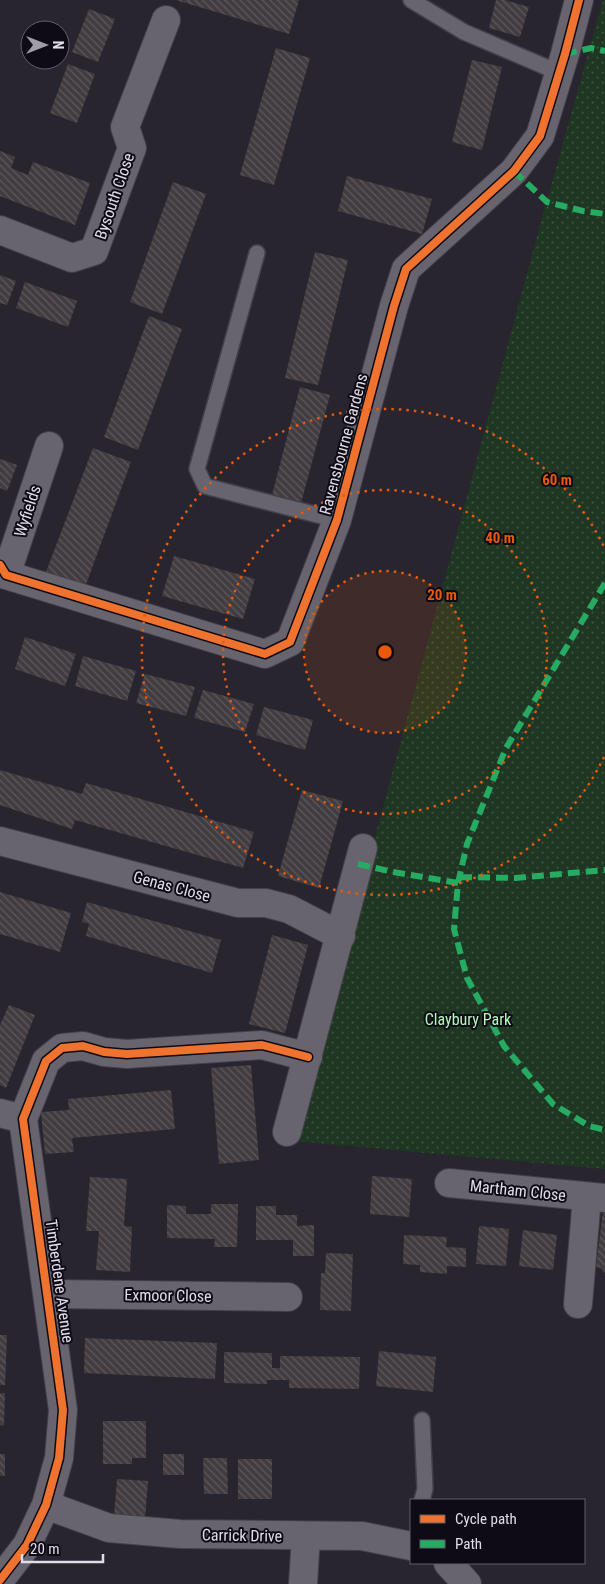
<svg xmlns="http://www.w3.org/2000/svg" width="605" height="1584" font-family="'Roboto Condensed',sans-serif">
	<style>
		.park { fill: url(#park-dots) }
		.building { fill: url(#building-back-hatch) }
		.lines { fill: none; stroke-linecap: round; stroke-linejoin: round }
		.lane-casing { stroke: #424049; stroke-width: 18 }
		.street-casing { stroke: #424049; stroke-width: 30 }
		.lane { stroke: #67646d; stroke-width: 15 }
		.street { stroke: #67646d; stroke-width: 28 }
		.quiet { stroke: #26ab63; stroke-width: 6; stroke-dasharray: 12 6; stroke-linecap: butt }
		.cycleway-casing { stroke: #0e0b14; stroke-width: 11 }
		.cycleway { stroke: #ef722f; stroke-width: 8 }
		.ring { fill: none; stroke: #e8590c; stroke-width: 2.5; stroke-dasharray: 2.5 5 }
		.labels { text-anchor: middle; stroke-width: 4; stroke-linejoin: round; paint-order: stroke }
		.street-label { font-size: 16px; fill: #e0dcea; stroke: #0e0b14 }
		.park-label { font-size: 16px; fill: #b3f8ba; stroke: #0e0b14 }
		.centre { fill: #e8590c; stroke: #0e0b14; stroke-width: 2.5 }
		.ring-label { font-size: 15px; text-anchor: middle; font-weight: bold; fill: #e8590c; stroke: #0e0b14; stroke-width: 4; stroke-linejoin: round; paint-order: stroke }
	</style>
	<defs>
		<pattern id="park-dots" width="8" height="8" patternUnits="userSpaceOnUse" patternTransform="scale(1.25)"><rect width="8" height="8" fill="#1e3622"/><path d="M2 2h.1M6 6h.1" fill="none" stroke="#3e5242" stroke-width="1.8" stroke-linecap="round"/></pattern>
		<pattern id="building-back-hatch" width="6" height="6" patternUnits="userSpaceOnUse" patternTransform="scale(1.25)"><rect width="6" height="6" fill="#423c40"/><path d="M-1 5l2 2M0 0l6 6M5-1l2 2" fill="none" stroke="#5d585c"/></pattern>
	</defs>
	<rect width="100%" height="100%" fill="#28252f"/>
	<path class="park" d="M603 0H605V1169L293 1141 539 229Z"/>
	<path class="building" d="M176 0H299L289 34Z
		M496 0H505L529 7 520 37 489 28Z
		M89 9 115 19 98 62 72 52Z
		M276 48 310 58 274 185 240 175Z
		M472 60 502 67 482 150 452 142Z
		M68 64 95 74 77 123 50 113Z
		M0 151 15 157 11 168 28 175 33 162 90 183 75 225 0 196Z
		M347 176 432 199 422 234 338 211Z
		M173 182 206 194 162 314 130 302Z
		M315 252 348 260 318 385 285 378Z
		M0 275 16 281 7 305 0 303Z
		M25 282 77 301 68 327 16 308Z
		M149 316 182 329 138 450 104 437Z
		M300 387 330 395 301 503 272 495Z
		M93 448 131 462 85 587 46 572Z
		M0 459 17 465 7 491 0 488Z
		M174 556 255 579 243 619 162 596Z
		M25 637 76 654 65 686 15 669Z
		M83 656 136 671 127 701 75 686Z
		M145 674 195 687 186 716 136 703Z
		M203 690 254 704 245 732 194 718Z
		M264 707 313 720 305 750 256 735Z
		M0 770 82 794 86 783 254 832 243 868 75 820 72 829 0 805Z
		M302 790 343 801 319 888 278 876Z
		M0 892 71 913 60 952 0 934Z
		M87 902 221 940 212 973 86 936 89 924 82 922Z
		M272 935 308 945 285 1033 249 1024Z
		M9 1005 35 1015 6 1088 0 1085V1025Z
		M251 1065 259 1160 219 1164 211 1068Z
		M171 1090 175 1129 72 1138 74 1152 45 1154 41 1112 69 1110 68 1099Z
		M372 1176 412 1179 409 1217 370 1214Z
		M90 1177 127 1179 124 1226 132 1227 130 1272 96 1270 99 1231H86Z
		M211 1204H238L237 1247H214L215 1239 167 1238V1205L186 1206V1214H211Z
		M256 1206H276V1215H297V1226L314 1225V1256H293V1240H256Z
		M603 1211H605V1273L601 1268 596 1267Z
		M479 1226 509 1229 506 1266 476 1264Z
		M523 1230 557 1235 553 1270 519 1266Z
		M404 1235 447 1237 446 1247 466 1248V1267L447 1266V1274L420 1272V1265L403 1264Z
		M326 1253 353 1254 351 1311 320 1310 321 1273H325Z
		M0 1335H7L5 1385H0Z
		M85 1338 217 1343 215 1379 84 1373Z
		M379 1351 436 1357 433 1392 376 1386Z
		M224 1352 272 1353V1368H280V1356L360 1357 359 1389 289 1388V1380H267V1384L224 1383Z
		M0 1393H5L4 1426 0 1425Z
		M103 1421H146V1458H132V1464H103Z
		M0 1454H5V1476H0Z
		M163 1454H184V1475H163Z
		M203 1458H227L228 1494H204Z
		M238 1459H272V1499H238Z
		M117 1479 148 1481 145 1519 114 1517Z"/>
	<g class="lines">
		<g class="lane-casing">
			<path id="lane" d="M411 0 464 32 560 73
				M257 253 197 469 205 486 337 520
				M422 1500 425 1489 422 1420"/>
		</g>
		<g class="street-casing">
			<path id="street" d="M0 230 72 258 94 251 132 148 125 127 166 20
				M0 565 6 575 265 654 290 642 337 520 394 306 406 269 514 171 540 136 565 54 579 0
				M6 575 49 446
				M0 841 238 903H266L289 909 341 936
				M0 1113 23 1119
				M287 1132 363 848
				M449 1183 605 1198
				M49 1294 288 1297
				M578 1304 587 1197
				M46 1505 109 1528 180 1534 362 1536 411 1546
				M448 1563 467 1584
				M0 1580 27 1545 46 1505 59 1458 63 1410 23 1119 46 1061 62 1048 83 1046 104 1052 127 1054 262 1045 308 1057
				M303 1584 306 1536"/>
		</g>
		<use href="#lane" class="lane"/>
		<use href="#street" class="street"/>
		<path class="quiet" d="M565 54 591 48 605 51
			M514 171 547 202 583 211 605 214
			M605 583 506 748 467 844 458 883 454 929 467 978 504 1046 553 1104 589 1126 605 1130
			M358 864 393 872 458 883
			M460 877 516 878 605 870"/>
		<g class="cycleway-casing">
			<path id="cycleway" d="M0 565 6 575 265 654 290 642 337 520 394 306 406 269 514 171 540 136 565 54 579 0
				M0 1580 27 1545 46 1505 59 1458 63 1410 23 1119 46 1061 62 1048 83 1046 104 1052 127 1054 262 1045 308 1057"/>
		</g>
		<use href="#cycleway" class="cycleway"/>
	</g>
	<circle cx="385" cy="652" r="81" fill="#e8590c" fill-opacity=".12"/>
	<g class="ring">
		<circle cx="385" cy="652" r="81"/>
		<circle cx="385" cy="652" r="162"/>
		<path d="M604 757A243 243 0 1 1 604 547"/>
	</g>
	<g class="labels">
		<g class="street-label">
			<text transform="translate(114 196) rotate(-71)" y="6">Bysouth Close</text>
			<text transform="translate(343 444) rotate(-75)" y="6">Ravensbourne Gardens</text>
			<text transform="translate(27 511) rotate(-72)" y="6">Wyfields</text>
			<text transform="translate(172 886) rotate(15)" y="6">Genas Close</text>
			<text transform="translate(518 1190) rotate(6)" y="6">Martham Close</text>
			<text transform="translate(60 1281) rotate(82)" y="6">Timberdene Avenue</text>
			<text transform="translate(168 1295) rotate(1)" y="6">Exmoor Close</text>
			<text transform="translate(242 1535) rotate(1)" y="6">Carrick Drive</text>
		</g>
		<g class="park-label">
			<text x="468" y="1025">Claybury Park</text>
		</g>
	</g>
	<circle cx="385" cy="652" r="8" class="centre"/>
	<g class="ring-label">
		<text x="557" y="485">60 m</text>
		<text x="500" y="543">40 m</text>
		<text x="442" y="600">20 m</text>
	</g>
	<rect x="410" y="1499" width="175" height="65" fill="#0e0b14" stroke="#625f6a"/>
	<rect x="420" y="1515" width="25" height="8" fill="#ef722f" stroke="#625f6a"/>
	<text x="455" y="1524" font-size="15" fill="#e0dcea">Cycle path</text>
	<rect x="420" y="1540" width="25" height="8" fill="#26ab63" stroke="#625f6a"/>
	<text x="455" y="1549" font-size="15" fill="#e0dcea">Path</text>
	<g transform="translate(45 45) rotate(90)"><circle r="24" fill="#0e0b14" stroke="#625f6a"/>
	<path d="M0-4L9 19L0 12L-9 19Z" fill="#a09ca9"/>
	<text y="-8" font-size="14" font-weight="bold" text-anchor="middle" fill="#e0dcea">N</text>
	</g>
	<path d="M22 1554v8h81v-8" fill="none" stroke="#e0dcea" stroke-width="2.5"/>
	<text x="30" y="1554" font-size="15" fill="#e0dcea" stroke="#0e0b14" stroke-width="4" paint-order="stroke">20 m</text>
</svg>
